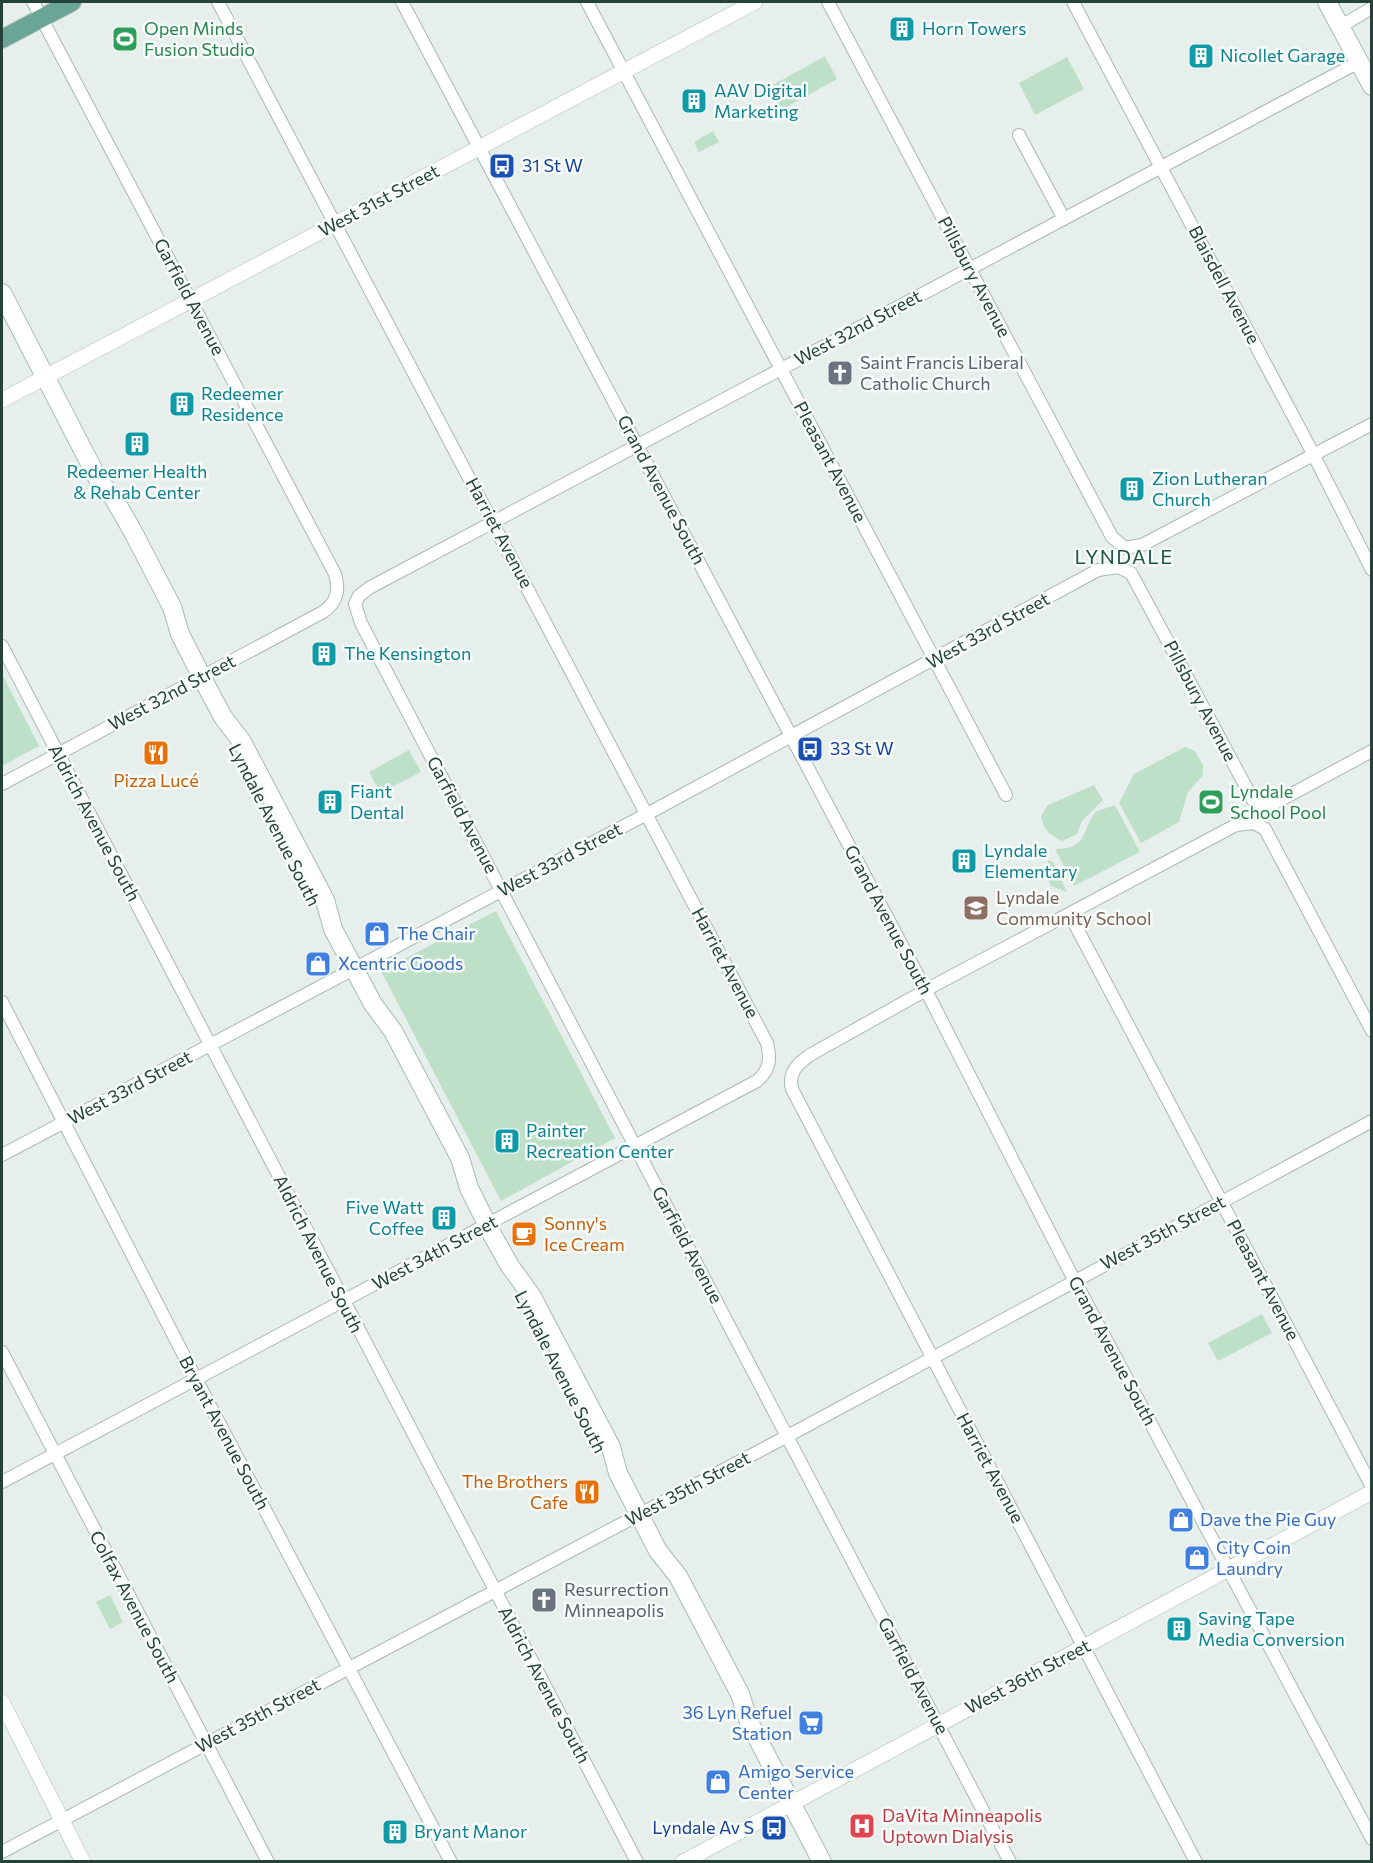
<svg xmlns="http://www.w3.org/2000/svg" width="1373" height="1863" font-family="Commissioner,sans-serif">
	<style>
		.green { fill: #bfe0c8 }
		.water { fill: #8ec9d4 }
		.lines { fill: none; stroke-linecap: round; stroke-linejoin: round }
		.minor-casing { stroke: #a8b8b2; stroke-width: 14 }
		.tertiary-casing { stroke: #a8b8b2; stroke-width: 16 }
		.secondary-casing { stroke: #a4bbb3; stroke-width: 20 }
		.primary-casing { stroke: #c2cac8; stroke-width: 20 }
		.minor { stroke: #fff; stroke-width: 12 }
		.tertiary { stroke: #fff; stroke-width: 15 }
		.secondary { stroke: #fff; stroke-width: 18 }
		.primary { stroke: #6aa596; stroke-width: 18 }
		.labels { text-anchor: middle; stroke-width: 5; stroke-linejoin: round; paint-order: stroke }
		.leisure-label { font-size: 18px; fill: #27864d; stroke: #f7fbf9; text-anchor: start }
		.culture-label { font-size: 18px; fill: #0d838f; stroke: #f7fbf9; text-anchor: start }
		.transit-label { font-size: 18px; fill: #164399; stroke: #f7fbf9; text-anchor: start }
		.street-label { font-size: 18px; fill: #24423a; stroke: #f7fbf9 }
		.worship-label { font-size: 18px; fill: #5b616d; stroke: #f7fbf9; text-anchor: start }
		.food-label { font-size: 18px; fill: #c56008; stroke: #f7fbf9 }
		.education-label { font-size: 18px; fill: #785e54; stroke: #f7fbf9; text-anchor: start }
		.shop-label { font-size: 18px; fill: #366cbe; stroke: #f7fbf9; text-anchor: start }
		.health-label { font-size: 18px; fill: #be3a42; stroke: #f7fbf9; text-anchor: start }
		.neighbourhood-label { font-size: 20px; letter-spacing: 1.5px; fill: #1f5548; stroke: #f7fbf9 }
	</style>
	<rect width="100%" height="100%" fill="#e6efeb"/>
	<path class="green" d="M825 56 837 79 781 110 769 87Z
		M1067 57 1084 89 1035 115 1019 83Z
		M713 131 719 142 699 152 694 142Z
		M2 674 39 746 2 766Z
		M1185 747 1195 751 1203 765V775L1188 792 1179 822 1141 843 1119 803 1134 774Z
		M409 750 421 772 380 793 369 772Z
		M1094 785 1103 800 1082 821 1077 834 1062 841C1049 834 1044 831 1041 816L1048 805Z
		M1115 805 1140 852 1074 886 1055 849C1087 849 1081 833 1095 812Z
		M1048 860 1053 862 1067 892 1051 886 1046 875Z
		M1040 895H1049L1053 898 1039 907 1032 904V899Z
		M496 911 615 1138 501 1201 381 971Z
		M1262 1314 1272 1333 1218 1361 1208 1343Z
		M110 1595 123 1622 110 1629 96 1602Z"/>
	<path class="water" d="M1214 789 1223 806 1207 814 1198 798Z"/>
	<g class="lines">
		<g class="minor-casing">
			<path id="minor" d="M402 2 932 1002 1069 1270 1372 1839
				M587 2 1006 795
				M828 2 1112 537 1125 548 1142 545 1372 424
				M1073 2 1308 444 1372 570
				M1341 26 1372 8
				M1019 135 1064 219
				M2 646 637 1862
				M2 784 323 612C337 602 340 591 335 574L33 2
				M1070 915 1372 1487
				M2 1002 196 1379 451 1862
				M2 1155 660 807 1098 570 1118 567 1131 573 1253 800 1263 805 1275 803 1372 751
				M2 1352 268 1862
				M2 1482 757 1081C770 1070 771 1059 767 1043L218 2
				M2 1852 797 1431 1372 1121
				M1010 1862 361 623 355 604 359 596 369 588 1359 62
				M1196 1862 792 1089C788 1073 797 1064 810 1055L935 985 1236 825 1254 823 1265 829 1372 1031"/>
		</g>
		<g class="tertiary-casing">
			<path id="tertiary" d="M2 400 755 2
				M2 1702 83 1862
				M683 1862 1372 1492"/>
		</g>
		<g class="secondary-casing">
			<path id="secondary" d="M1327 2 1372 86
				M2 293 99 481 101 491
				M99 481 113 497 132 530 172 607 180 634 208 689 223 717 242 742 325 900 333 929 373 1004 393 1031 460 1158 469 1188 494 1238 510 1266 531 1295 611 1447 618 1473 658 1551 678 1576 740 1694 749 1722 822 1862"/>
		</g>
		<g class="primary-casing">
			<path id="primary" d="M2 39 72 2"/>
		</g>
		<use href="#minor" class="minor"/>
		<use href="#tertiary" class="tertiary"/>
		<use href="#secondary" class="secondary"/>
		<use href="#primary" class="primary"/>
	</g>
	<defs>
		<g id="building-square" transform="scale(1.35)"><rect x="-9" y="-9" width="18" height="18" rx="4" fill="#0f9aa8" stroke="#f7fbf9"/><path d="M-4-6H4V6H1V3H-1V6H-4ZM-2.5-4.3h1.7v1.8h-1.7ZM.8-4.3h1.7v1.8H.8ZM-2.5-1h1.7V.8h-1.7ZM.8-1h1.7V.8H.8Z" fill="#fff"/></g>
		<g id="stadium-square" transform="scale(1.35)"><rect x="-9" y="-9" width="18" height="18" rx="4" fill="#2e9e5b" stroke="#f7fbf9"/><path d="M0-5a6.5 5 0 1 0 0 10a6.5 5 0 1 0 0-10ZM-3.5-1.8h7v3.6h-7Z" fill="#fff"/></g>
		<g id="bus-square" transform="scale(1.35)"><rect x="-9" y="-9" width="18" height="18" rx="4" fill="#1a4fb4" stroke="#f7fbf9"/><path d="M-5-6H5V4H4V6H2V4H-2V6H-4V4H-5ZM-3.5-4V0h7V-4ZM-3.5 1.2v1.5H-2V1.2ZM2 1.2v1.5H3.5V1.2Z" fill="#fff"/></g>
		<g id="church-square" transform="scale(1.35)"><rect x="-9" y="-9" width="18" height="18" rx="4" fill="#6b7280" stroke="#f7fbf9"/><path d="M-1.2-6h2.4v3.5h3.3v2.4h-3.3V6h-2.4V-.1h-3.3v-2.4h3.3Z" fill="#fff"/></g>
		<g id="restaurant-square" transform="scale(1.35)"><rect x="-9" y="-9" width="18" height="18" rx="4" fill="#e8710a" stroke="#f7fbf9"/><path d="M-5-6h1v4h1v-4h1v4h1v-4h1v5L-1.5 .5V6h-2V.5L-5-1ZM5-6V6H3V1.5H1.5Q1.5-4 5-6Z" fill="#fff"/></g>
		<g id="school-square" transform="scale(1.35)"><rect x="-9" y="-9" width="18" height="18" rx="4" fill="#8d6e63" stroke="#f7fbf9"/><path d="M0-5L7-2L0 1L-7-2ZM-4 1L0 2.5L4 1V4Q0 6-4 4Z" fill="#fff"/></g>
		<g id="shop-square" transform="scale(1.35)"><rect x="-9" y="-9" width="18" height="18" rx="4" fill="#3f7fe0" stroke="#f7fbf9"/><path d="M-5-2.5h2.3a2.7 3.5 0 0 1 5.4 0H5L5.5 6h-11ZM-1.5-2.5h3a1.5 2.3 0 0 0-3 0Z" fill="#fff"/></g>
		<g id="cafe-square" transform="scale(1.35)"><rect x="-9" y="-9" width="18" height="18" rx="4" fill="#e8710a" stroke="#f7fbf9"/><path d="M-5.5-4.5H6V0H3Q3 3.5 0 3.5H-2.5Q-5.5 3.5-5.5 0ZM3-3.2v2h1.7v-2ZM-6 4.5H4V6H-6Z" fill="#fff"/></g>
		<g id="supermarket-square" transform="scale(1.35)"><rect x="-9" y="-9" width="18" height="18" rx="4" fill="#3f7fe0" stroke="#f7fbf9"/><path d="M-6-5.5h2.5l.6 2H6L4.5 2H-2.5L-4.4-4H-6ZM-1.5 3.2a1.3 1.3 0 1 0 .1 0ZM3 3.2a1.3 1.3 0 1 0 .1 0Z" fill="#fff"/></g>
		<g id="hospital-square" transform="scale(1.35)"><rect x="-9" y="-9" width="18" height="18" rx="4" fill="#e0444e" stroke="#f7fbf9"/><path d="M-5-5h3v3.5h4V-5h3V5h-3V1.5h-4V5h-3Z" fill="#fff"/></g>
	</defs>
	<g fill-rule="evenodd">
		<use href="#building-square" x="902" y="29"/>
		<use href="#stadium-square" x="125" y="39"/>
		<use href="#building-square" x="1201" y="56"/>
		<use href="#building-square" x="694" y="101"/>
		<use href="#bus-square" x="502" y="166"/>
		<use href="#church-square" x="840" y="373"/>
		<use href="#building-square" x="182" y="404"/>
		<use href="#building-square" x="137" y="444"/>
		<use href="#building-square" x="1132" y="489"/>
		<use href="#building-square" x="324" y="654"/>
		<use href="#bus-square" x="810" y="749"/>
		<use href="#restaurant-square" x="156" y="753"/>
		<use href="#building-square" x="330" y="802"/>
		<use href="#stadium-square" x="1211" y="802"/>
		<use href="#building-square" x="964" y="861"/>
		<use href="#school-square" x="976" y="908"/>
		<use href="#shop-square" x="377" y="934"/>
		<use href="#shop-square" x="318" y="964"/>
		<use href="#building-square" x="507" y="1141"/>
		<use href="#building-square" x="444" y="1218"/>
		<use href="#cafe-square" x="524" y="1234"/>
		<use href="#restaurant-square" x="587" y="1492"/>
		<use href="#shop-square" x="1181" y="1520"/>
		<use href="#shop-square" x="1197" y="1558"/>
		<use href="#church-square" x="544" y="1600"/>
		<use href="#building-square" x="1179" y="1629"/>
		<use href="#supermarket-square" x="811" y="1723"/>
		<use href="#shop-square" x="718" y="1782"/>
		<use href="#hospital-square" x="862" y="1826"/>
		<use href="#bus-square" x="774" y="1828"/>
		<use href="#building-square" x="395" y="1832"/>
	</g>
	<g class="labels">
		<g class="leisure-label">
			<text x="144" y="35">Open Minds<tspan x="144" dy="21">Fusion Studio</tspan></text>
			<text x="1230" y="798">Lyndale<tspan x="1230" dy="21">School Pool</tspan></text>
		</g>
		<g class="culture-label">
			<text x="922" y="35">Horn Towers</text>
			<text x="1220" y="62">Nicollet Garage</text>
			<text x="714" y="97">AAV Digital<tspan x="714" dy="21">Marketing</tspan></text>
			<text x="201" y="400">Redeemer<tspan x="201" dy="21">Residence</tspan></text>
			<text x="137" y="478" text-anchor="middle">Redeemer Health<tspan x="137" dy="21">&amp; Rehab Center</tspan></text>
			<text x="1152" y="485">Zion Lutheran<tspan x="1152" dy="21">Church</tspan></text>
			<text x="344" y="660">The Kensington</text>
			<text x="350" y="798">Fiant<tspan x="350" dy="21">Dental</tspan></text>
			<text x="984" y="857">Lyndale<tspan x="984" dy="21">Elementary</tspan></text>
			<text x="526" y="1137">Painter<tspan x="526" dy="21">Recreation Center</tspan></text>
			<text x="424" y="1214" text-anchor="end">Five Watt<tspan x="424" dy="21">Coffee</tspan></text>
			<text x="1198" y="1625">Saving Tape<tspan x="1198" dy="21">Media Conversion</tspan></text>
			<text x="414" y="1838">Bryant Manor</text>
		</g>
		<g class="transit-label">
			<text x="522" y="172">31 St W</text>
			<text x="830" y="755">33 St W</text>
			<text x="754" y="1834" text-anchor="end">Lyndale Av S</text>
		</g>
		<g class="street-label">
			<text transform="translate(379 201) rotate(-28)" y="6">West 31st Street</text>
			<text transform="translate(974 277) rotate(62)" y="6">Pillsbury Avenue</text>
			<text transform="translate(1224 285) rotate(62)" y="6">Blaisdell Avenue</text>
			<text transform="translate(189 297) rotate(62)" y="6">Garfield Avenue</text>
			<text transform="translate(858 328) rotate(-28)" y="6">West 32nd Street</text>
			<text transform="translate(830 462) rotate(62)" y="6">Pleasant Avenue</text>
			<text transform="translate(661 490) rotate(62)" y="6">Grand Avenue South</text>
			<text transform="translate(499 533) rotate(62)" y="6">Harriet Avenue</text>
			<text transform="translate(988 631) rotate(-29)" y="6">West 33rd Street</text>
			<text transform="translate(172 693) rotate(-28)" y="6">West 32nd Street</text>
			<text transform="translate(1200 701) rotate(62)" y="6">Pillsbury Avenue</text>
			<text transform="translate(462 815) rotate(62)" y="6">Garfield Avenue</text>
			<text transform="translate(94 823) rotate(62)" y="6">Aldrich Avenue South</text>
			<text transform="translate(274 825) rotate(63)" y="6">Lyndale Avenue South</text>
			<text transform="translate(560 860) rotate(-28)" y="6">West 33rd Street</text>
			<text transform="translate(888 920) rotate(62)" y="6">Grand Avenue South</text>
			<text transform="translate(725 963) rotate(62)" y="6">Harriet Avenue</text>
			<text transform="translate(130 1088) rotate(-28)" y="6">West 33rd Street</text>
			<text transform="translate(1163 1233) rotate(-28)" y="6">West 35th Street</text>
			<text transform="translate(687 1245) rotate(62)" y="6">Garfield Avenue</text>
			<text transform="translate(435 1253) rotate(-28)" y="6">West 34th Street</text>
			<text transform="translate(318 1254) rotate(63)" y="6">Aldrich Avenue South</text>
			<text transform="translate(1263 1280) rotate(62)" y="6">Pleasant Avenue</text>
			<text transform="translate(1112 1351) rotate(62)" y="6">Grand Avenue South</text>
			<text transform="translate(560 1372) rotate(63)" y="6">Lyndale Avenue South</text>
			<text transform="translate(224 1433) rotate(62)" y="6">Bryant Avenue South</text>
			<text transform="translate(990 1468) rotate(62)" y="6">Harriet Avenue</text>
			<text transform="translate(688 1489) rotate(-28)" y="6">West 35th Street</text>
			<text transform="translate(134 1607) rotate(62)" y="6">Colfax Avenue South</text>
			<text transform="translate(913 1676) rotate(62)" y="6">Garfield Avenue</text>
			<text transform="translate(1028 1677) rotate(-28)" y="6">West 36th Street</text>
			<text transform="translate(544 1685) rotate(62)" y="6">Aldrich Avenue South</text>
			<text transform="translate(258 1716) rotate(-28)" y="6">West 35th Street</text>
		</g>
		<g class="worship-label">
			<text x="860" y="369">Saint Francis Liberal<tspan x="860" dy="21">Catholic Church</tspan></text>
			<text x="564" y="1596">Resurrection<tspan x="564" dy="21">Minneapolis</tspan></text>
		</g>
		<g class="food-label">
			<text x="156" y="787">Pizza Lucé</text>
			<text x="544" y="1230" text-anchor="start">Sonny's<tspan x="544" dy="21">Ice Cream</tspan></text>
			<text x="568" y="1488" text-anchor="end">The Brothers<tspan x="568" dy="21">Cafe</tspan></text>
		</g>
		<g class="education-label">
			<text x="996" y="904">Lyndale<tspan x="996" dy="21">Community School</tspan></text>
		</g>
		<g class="shop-label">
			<text x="397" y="940">The Chair</text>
			<text x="338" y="970">Xcentric Goods</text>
			<text x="1200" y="1526">Dave the Pie Guy</text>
			<text x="1216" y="1554">City Coin<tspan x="1216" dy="21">Laundry</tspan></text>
			<text x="792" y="1719" text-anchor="end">36 Lyn Refuel<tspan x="792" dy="21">Station</tspan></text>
			<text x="738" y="1778">Amigo Service<tspan x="738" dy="21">Center</tspan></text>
		</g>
		<g class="health-label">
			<text x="882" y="1822">DaVita Minneapolis<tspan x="882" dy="21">Uptown Dialysis</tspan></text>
		</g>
		<g class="neighbourhood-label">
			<text x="1124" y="564">LYNDALE</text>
		</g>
	</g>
	<rect width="1373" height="1863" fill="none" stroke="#24423a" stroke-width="6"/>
</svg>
